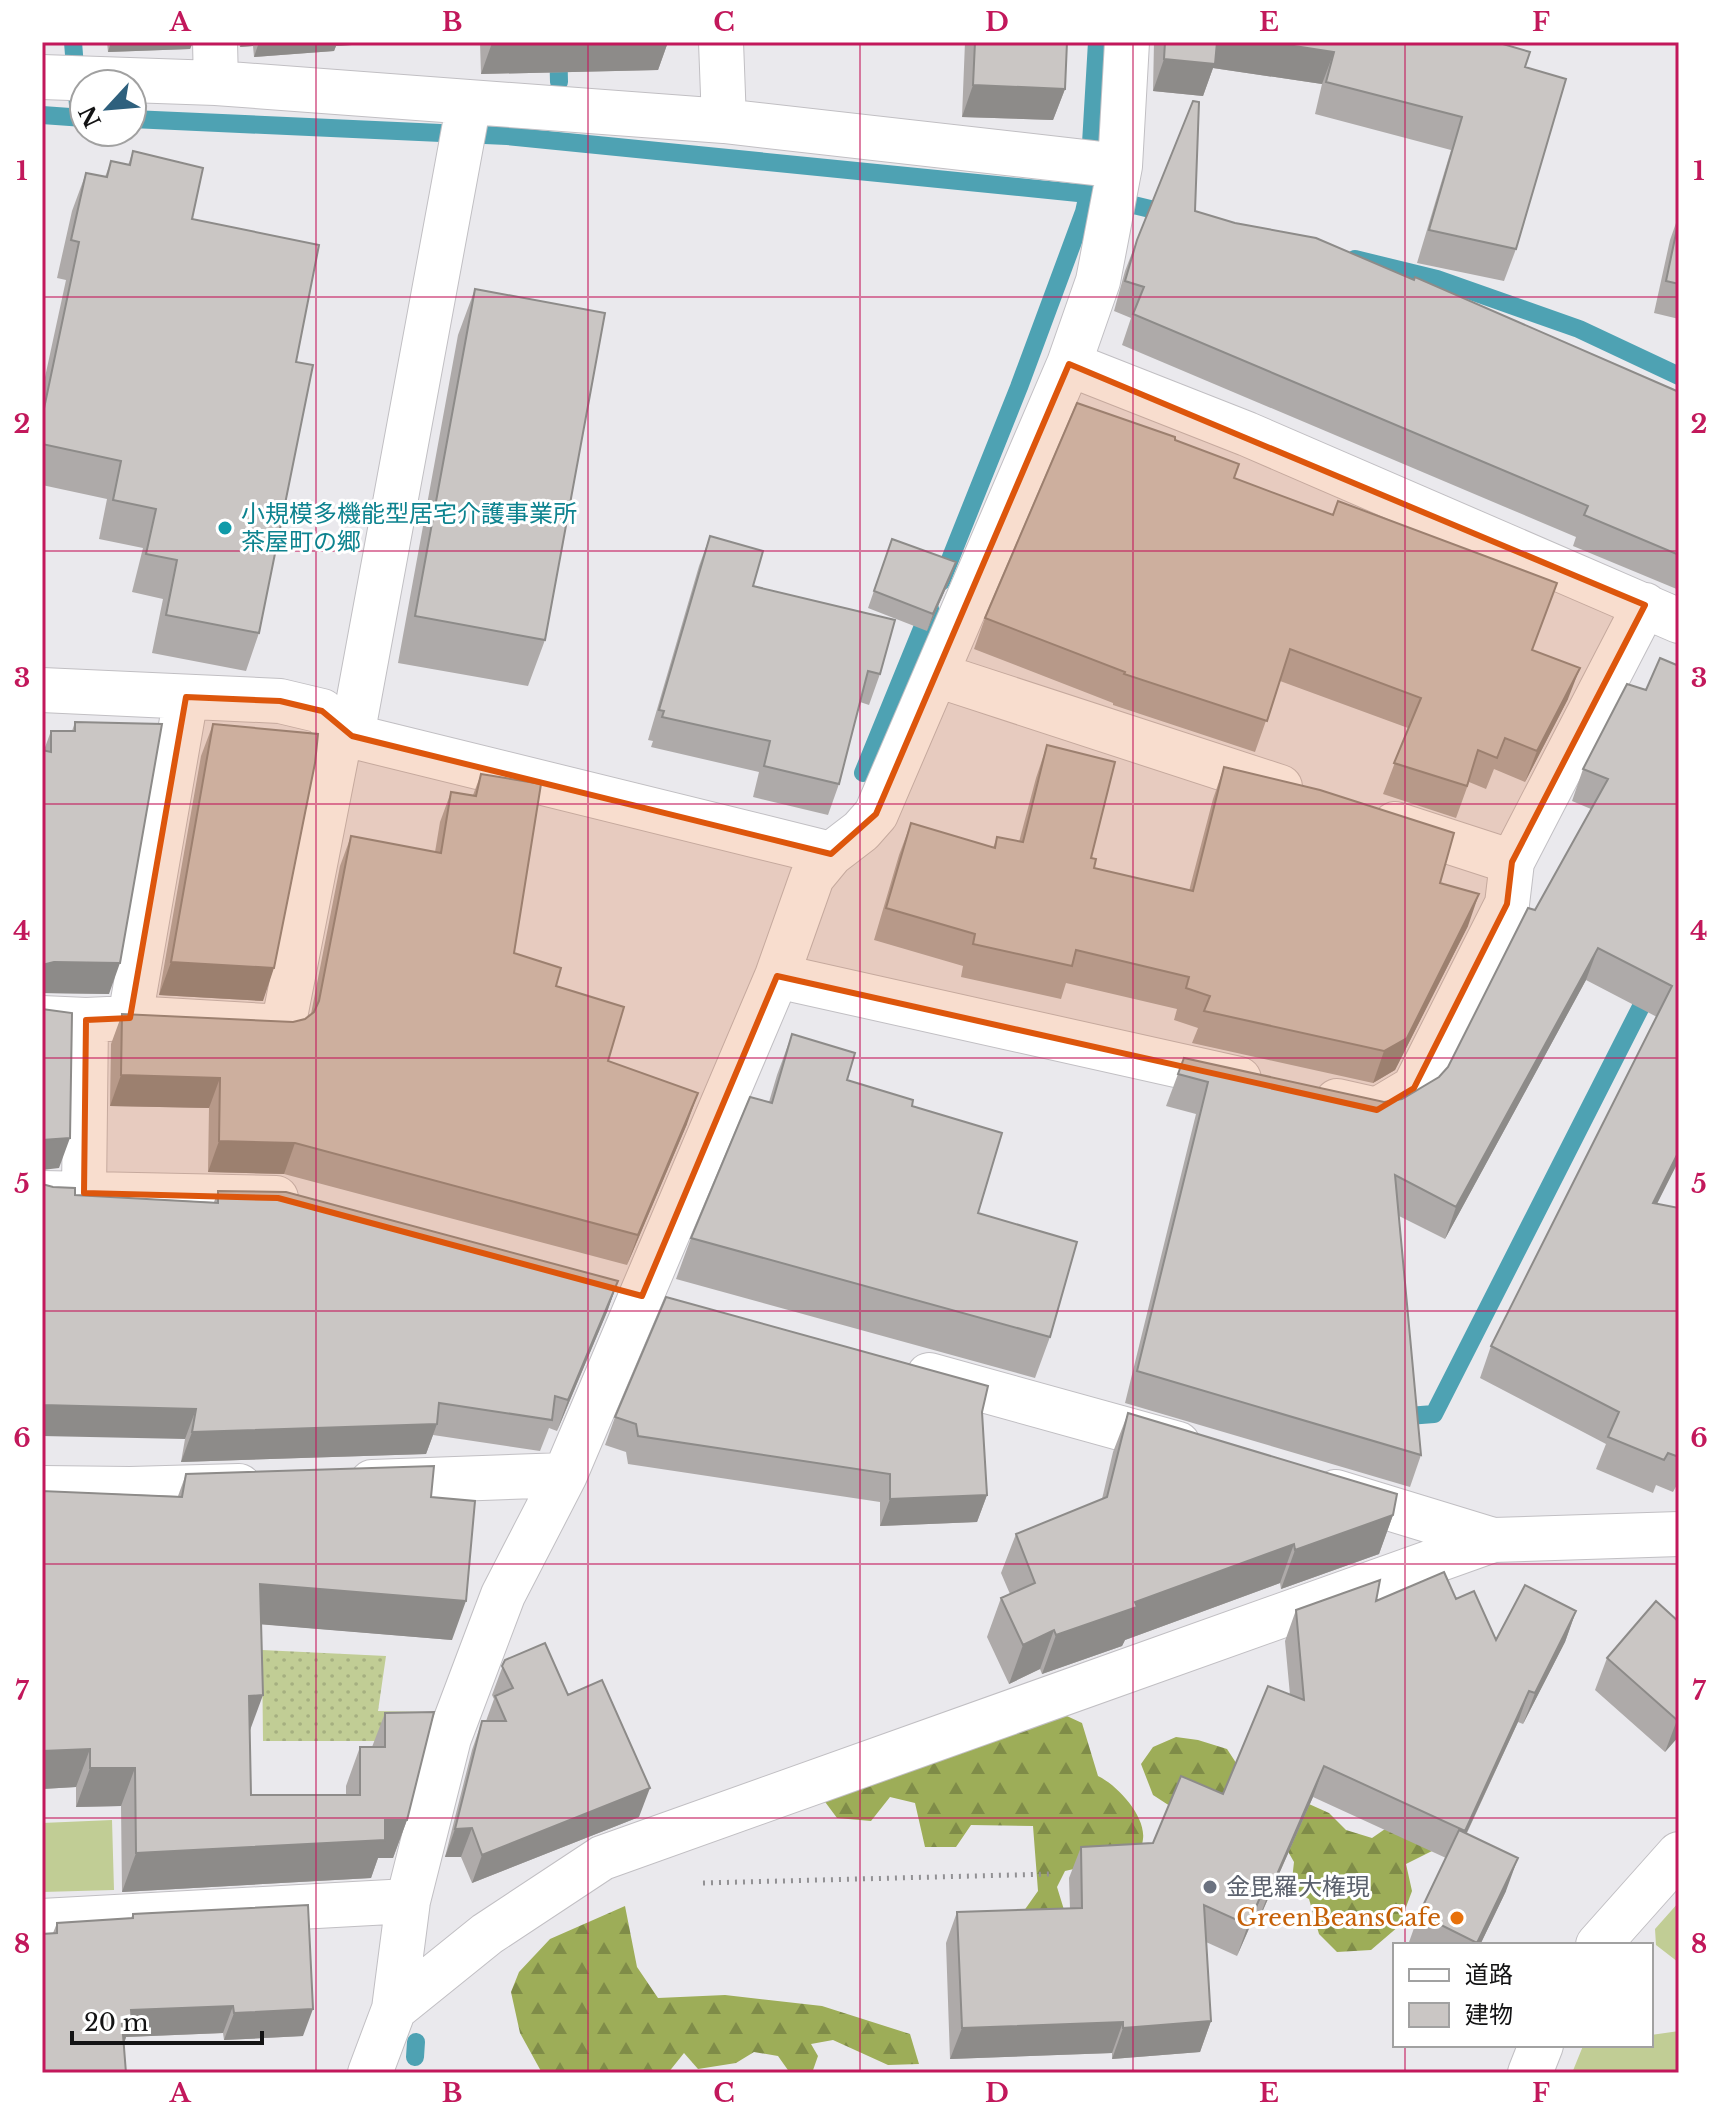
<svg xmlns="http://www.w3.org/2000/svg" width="1721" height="2115" font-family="'Libre Baskerville','Noto Sans JP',serif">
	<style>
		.grass { fill: #c1cd95 }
		.forest { fill: url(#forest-firs) }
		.garden { fill: url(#garden-dots) }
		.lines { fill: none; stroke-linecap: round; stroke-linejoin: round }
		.stream { stroke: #4ea2b3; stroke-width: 18 }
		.minor-casing { stroke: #c1bfc3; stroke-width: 46 }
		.path { stroke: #929194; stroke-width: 5; stroke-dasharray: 2 6; stroke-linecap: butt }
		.minor { stroke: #fff; stroke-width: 44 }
		.wall { fill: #aeaaa9 }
		.shaded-wall { fill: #8d8b89 }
		.building { fill: #cac6c4; stroke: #8d8b89; stroke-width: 2 }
		.marked { fill: #dd560c; fill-opacity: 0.2; stroke: #dd560c; stroke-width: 6; stroke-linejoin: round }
		.grid { fill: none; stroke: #c2185b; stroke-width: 2; stroke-opacity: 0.55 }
		.culture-dot { fill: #0f9aa8; stroke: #fff; stroke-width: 3 }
		.worship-dot { fill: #6b7280; stroke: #fff; stroke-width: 3 }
		.food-dot { fill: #e8710a; stroke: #fff; stroke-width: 3 }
		.labels { text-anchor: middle; stroke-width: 6; stroke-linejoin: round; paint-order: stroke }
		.culture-label { font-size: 24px; fill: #0d838f; stroke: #fff; text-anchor: start }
		.worship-label { font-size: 24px; fill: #5b616d; stroke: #fff; text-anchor: start }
		.food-label { font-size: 24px; fill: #c56008; stroke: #fff; text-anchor: end }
		.neatline { fill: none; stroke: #c2185b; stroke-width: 3 }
		.grid-label { font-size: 26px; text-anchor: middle; font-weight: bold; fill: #c2185b }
	</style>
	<defs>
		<pattern id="forest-firs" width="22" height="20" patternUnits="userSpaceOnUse" patternTransform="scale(2)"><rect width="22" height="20" fill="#9dad58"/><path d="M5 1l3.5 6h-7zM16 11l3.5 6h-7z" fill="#7f8c48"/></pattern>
		<pattern id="garden-dots" width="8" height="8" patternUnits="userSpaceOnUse" patternTransform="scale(2)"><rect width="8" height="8" fill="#c1cd95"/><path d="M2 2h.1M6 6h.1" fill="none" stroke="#a5af80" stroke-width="1.8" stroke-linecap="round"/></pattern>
	</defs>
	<rect width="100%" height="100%" fill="#eae9ed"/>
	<path class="grass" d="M112 1820 114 1890 42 1892V1823Z
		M1679 1902V1961L1678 1962 1656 1945 1655 1929Z
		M1679 2031V2073H1572L1583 2046 1651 2045V2035Z"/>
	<path class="forest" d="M1056 1711 1082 1723 1098 1776C1117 1785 1146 1816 1143 1839 1142 1849 1136 1860 1133 1869L1104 1862 1065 1871 1057 1887 1065 1913 1021 1915 1038 1891 1033 1826 971 1825 956 1847H925L915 1803 890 1797 871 1821 837 1818 817 1791Z
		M1176 1737 1198 1740 1227 1749 1244 1775 1329 1813 1346 1830 1372 1838 1388 1827 1432 1851 1406 1864 1412 1891 1399 1926 1371 1950 1337 1952 1319 1934 1309 1899 1291 1889 1294 1862 1282 1841 1173 1808 1153 1795 1141 1764 1153 1747Z
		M625 1906 637 1967 658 1998 725 1995 822 2006 910 2034 919 2064 888 2065 833 2040 811 2044 818 2056 812 2073H790L778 2056 754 2052 736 2063 698 2069 684 2053 668 2073H542L520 2033 511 1992 519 1972 550 1939Z"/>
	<path class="garden" d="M262 1650 386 1656 378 1711 430 1712 423 1741H263Z"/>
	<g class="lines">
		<path class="stream" d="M73 42 79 118
			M558 42 559 82
			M42 115 84 118
			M132 119 507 136 1088 194 1171 214
			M1355 259 1437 279 1579 329 1679 376
			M941 582 1019 387 1084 212 1088 194 1097 42
			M863 773 930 609
			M1395 1417 1434 1414 1651 987
			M415 2057 416 2042"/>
		<g class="minor-casing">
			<path id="minor" d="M215 42 216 83
				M721 42 724 121
				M42 77 216 83 724 121 1120 166
				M1069 364 1247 434 1679 621
				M937 675 1280 787
				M42 690 280 701 322 711 341 732 352 736 831 854
				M352 736 469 102
				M1395 824 1512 862
				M777 976 1239 1079
				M42 1018 86 1020 130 1018 283 1027 341 732
				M130 1018 186 697
				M1337 1101 1377 1110 1414 1088 1507 904 1512 862 1645 605
				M42 1193 276 1198
				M84 1193 86 1020
				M929 1375 1178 1444
				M372 1482 565 1475
				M42 1488 130 1489 239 1486
				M1336 1492 1493 1540 1679 1534
				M42 1921 408 1901
				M1598 1945 1679 1854
				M394 2009 487 1934 602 1858 1493 1540
				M370 2073 394 2009 408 1901 449 1738 503 1595 565 1475 777 976 812 877 831 854 861 831 876 814 1069 364 1098 281 1120 166 1127 42
				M1530 2073 1541 2045"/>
		</g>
		<path class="path" d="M703 1883 1051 1874"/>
		<use href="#minor" class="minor"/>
	</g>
	<path class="wall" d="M107 42H193L190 49 108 52Z
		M239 42H399L336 46 334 51 254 57 253 46 240 47Z
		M480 42H668L658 70 481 74Z
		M965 42H1067L1065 89 1053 120 962 117Z
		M1154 42H1496L1525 67 1516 249 1504 281 1417 263 1451 150 1315 114 1322 84 1213 68 1203 96 1153 91Z
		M133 151 192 219 296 362 259 633 246 671 152 653 163 599 132 592 143 548 99 539 107 499 42 485V391L66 280 57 278 72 211 86 173 105 177 111 161 128 165Z
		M1679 209V319L1654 313 1670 240 1676 223Z
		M1195 211 1414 280 1679 392V590L1573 546 1576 537 1122 345 1131 318 1114 311 1125 271 1137 240Z
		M475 289 545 640 528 686 398 663 458 335Z
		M1175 440 1234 478 1532 650 1568 699 1525 782 1494 769 1486 789 1469 782 1456 818 1383 794 1408 728 1280 681 1255 752 1113 705V703L974 649 985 618Z
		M710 536 753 586 880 674 869 705 860 702 839 784 828 815 753 797 759 772 651 747 653 741 648 740 699 566Z
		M892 539 950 579 927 631 868 608Z
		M1679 666V1160L1657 1204 1679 1208V1481L1673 1492 1656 1485 1653 1493 1596 1469 1606 1444 1480 1378 1491 1346 1657 1017 1586 980 1445 1239 1399 1216 1421 1455 1410 1487 1125 1403 1196 1114 1166 1106 1178 1074 1384 1102 1402 1099 1439 1077 1448 1067 1591 809 1572 801 1583 769 1646 690Z
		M75 722 109 994 42 993 44 750 51 731H72Z
		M213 724 263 1001 159 995 201 756Z
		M1047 745 1091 858 1094 868 1189 891 1213 799 1224 767 1440 883 1468 926 1395 1070 1373 1083 1192 1043 1198 1028 1174 1020 1177 1009 1066 983 1061 999 961 977 963 966 874 940 899 855 911 823 993 848 997 837 1019 842 1036 778Z
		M481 774 514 953 556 986 608 1061 687 1124 627 1265 284 1174 208 1172 209 1108 110 1106 111 1044 122 1014 293 1022 305 1019 311 1014 340 866 351 836 435 852 440 822 451 792 473 795Z
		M792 1034 847 1080 912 1106 978 1213 1050 1337 1035 1378 676 1279 691 1238 769 1102 777 1075Z
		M218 1191 618 1281 607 1312 557 1431 549 1428 540 1451 433 1435 426 1454 181 1462 185 1439 75 1195 214 1202Z
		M982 1412 987 1495 977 1522 880 1526V1502L628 1464 626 1452 605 1445 615 1417Z
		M1128 1413 1393 1515 1379 1554 1281 1589 1280 1583 1125 1640 1122 1646 1042 1674 1040 1669 1009 1684 987 1637 1001 1598 1010 1594 1001 1573 1016 1534 1102 1499 1113 1452Z
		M186 1474 431 1497 452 1640 261 1624 249 1732 251 1795H346V1786L360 1747H372L385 1713 407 1820 393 1858H378L371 1878 122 1892 121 1806 76 1807V1787L42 1789V1491L178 1496Z
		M1456 1599 1496 1640 1576 1611 1565 1642 1523 1724 1518 1722 1467 1833 1506 1891 1480 1945H1408L1419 1914 1446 1858 1313 1797 1256 1926 1251 1924 1237 1956 1206 1942 1211 2021 1200 2052 1112 2059V2053L950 2059 946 1943 957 1912 1070 1909 1069 1878 1081 1847 1153 1843 1223 1794 1290 1695 1285 1641 1296 1610 1376 1601Z
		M1679 1622V1736L1665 1752 1595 1690 1607 1658Z
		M505 1660 568 1695 639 1817 472 1883 461 1857H445L472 1750 482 1721H486L494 1699 492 1695Z
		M133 1914 303 2036 224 2040 223 2033 126 2037 124 2044 53 1933 57 1923 131 1918Z"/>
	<path class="shaded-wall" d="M111 42H193L190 49 108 52Z
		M242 42H254L253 46 240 47Z
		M259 42H399L336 46 334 51 254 57Z
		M519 42H668L658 70 481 74 492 43Z
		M1216 42H1268L1334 52 1322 84 1213 68 1203 96 1153 91 1164 59Z
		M973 85 1065 89 1053 120 962 117Z
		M956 562 950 579 927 631 933 614Z
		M1580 668 1568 699 1525 782 1537 751Z
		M1479 894 1468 926 1395 1070 1373 1083 1384 1051Z
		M1598 948 1586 980 1445 1239 1456 1207Z
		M54 962 120 963 109 994 42 993V965Z
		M171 962 274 968 263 1001 159 995Z
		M121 1075 220 1078 209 1108 110 1106Z
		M698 1093 687 1124 627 1265 638 1235Z
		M70 1138 59 1168 42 1170V1140Z
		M219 1141 295 1143 284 1174 208 1172Z
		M1679 1151V1160L1641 1235 1653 1203Z
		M618 1281 607 1312 557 1431 568 1400Z
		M42 1405 196 1409 185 1439 42 1436Z
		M437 1424 426 1454 181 1462 192 1432Z
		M987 1495 977 1522 880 1526 890 1499Z
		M1393 1515 1379 1554 1281 1589 1295 1550Z
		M1294 1544 1280 1583 1125 1640 1122 1646 1042 1674 1056 1635 1135 1602Z
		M260 1584 466 1601 452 1640 246 1623Z
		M1576 1611 1565 1642 1523 1724 1535 1693Z
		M1054 1630 1040 1669 1009 1684 1023 1645Z
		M1529 1691 1518 1722 1453 1862 1465 1831Z
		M263 1695 249 1733V1696Z
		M1679 1717V1736L1665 1752 1677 1720Z
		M90 1749 76 1787 42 1789V1751Z
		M1324 1766 1313 1797 1256 1926 1268 1895Z
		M90 1768H135L121 1806 76 1807Z
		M650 1788 639 1817 472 1883 482 1855Z
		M385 1820H407L393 1858H378L371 1878 122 1892 136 1853Z
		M472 1828 461 1857H445L455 1829Z
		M1518 1858 1506 1891 1480 1945H1476Z
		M1262 1893 1251 1924 1237 1956 1248 1925Z
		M233 2006 223 2033 126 2037 122 2049V2022L131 2010Z
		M313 2009 303 2036 224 2040 234 2013Z
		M1211 2021 1200 2052 1112 2059 1123 2028Z
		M1123 2022 1112 2053 950 2059 962 2028Z"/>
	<path class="building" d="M975 42H1067L1065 89 973 85Z
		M1165 42H1217L1215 64 1164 59Z
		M1268 42H1496L1530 52 1525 67 1566 79 1516 249 1429 230 1462 117 1326 82 1334 52Z
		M1193 101 1199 102 1195 211 1235 223 1316 238 1414 280 1415 277 1679 392V555L1584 515 1588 506 1133 314 1144 287 1125 281 1137 240Z
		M133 151 203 168 192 219 319 245 296 362 313 365 259 633 166 615 177 560 146 554 156 509 113 500 121 461 42 444V418L79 242 71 240 86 173 107 177 111 161 130 165Z
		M1679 219V284L1666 281Z
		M475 289 605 313 545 640 415 616Z
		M1077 403 1175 437V440L1239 464 1234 478 1333 515 1338 501 1557 583 1532 650 1580 668 1537 751 1505 738 1497 758 1478 750 1467 786 1394 763 1421 698 1290 649 1267 721 1124 674 1125 672 985 618Z
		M710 536 763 551 753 586 895 620 880 674 868 671 839 784 764 766 770 741 662 717 664 711 659 710Z
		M892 539 956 562 933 614 874 591Z
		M1660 658 1679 666V1151L1653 1203 1679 1208V1457L1668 1453 1664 1460 1608 1437 1619 1412 1491 1346 1672 986 1598 948 1456 1207 1395 1175 1421 1455 1137 1371 1208 1082 1178 1074 1184 1058 1384 1102 1402 1099 1439 1077 1448 1067 1528 908 1535 910 1608 779 1583 769 1627 684 1646 690Z
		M75 722 162 724 120 963 54 962 42 965V750L51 752V731H75Z
		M213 724 318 734 315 763 274 968 171 962Z
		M1047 745 1115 762 1091 858 1096 859 1094 868 1193 891 1224 767 1320 790 1454 833 1440 883 1479 894 1407 1038 1384 1051 1204 1011 1210 996 1186 988 1189 977 1076 950 1072 966 973 944 975 934 886 908 911 823 995 848 997 837 1023 842Z
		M481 774 541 784 514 953 561 968 556 986 624 1007 608 1061 698 1093 638 1235 295 1143 219 1141 220 1078 121 1075 122 1014 293 1022 305 1019 314 1012 319 1001 351 836 441 853 451 792 476 796Z
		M42 1009 72 1013 70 1138 42 1140Z
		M792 1034 855 1053 847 1080 913 1100 912 1106 1002 1133 978 1213 1077 1242 1050 1337 691 1238 750 1097 772 1103Z
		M42 1184 53 1187 75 1188V1195L218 1203V1191L286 1192 618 1281 568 1400 555 1396 552 1420 439 1403 437 1424 192 1432 196 1409 42 1405Z
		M666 1297 988 1386 982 1412 987 1495 890 1499V1474L638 1436 636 1424 615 1417Z
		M1128 1413 1397 1494 1393 1515 1295 1550 1294 1544 1135 1602 1137 1607 1056 1635 1054 1630 1023 1645 1001 1598 1035 1583 1016 1534 1107 1497Z
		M434 1466 431 1497 475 1501 466 1601 260 1584 263 1695 249 1696 251 1795H360V1747H385V1713L434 1712 407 1820H385V1840L136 1853 135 1768H90V1749L42 1751V1491L182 1497 186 1474Z
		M1444 1572 1456 1599 1474 1591 1496 1640 1525 1585 1576 1611 1535 1693 1529 1691 1465 1831 1324 1766 1268 1895 1262 1893 1248 1925 1204 1905 1211 2021 1123 2028V2022L962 2028 957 1912 1082 1908 1081 1847 1153 1843 1181 1776 1223 1794 1268 1686 1304 1700 1296 1610 1380 1580 1376 1601Z
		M1656 1601 1679 1622V1717L1677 1720 1607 1658Z
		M545 1643 568 1695 602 1680 650 1788 482 1855 472 1828 455 1829 482 1721H506L495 1696 513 1688 502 1666 505 1660Z
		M1459 1830 1518 1858 1477 1943 1419 1914Z
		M308 1905 313 2009 234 2013 233 2006 131 2010 132 2022H122L126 2073H42V1934L57 1933V1923L133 1918V1914Z"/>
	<path class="marked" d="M1069 364 1645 605 1512 862 1507 904 1414 1088 1377 1110 777 976 642 1296 278 1198 84 1193 86 1020 130 1018 186 697 280 701 322 711 352 736 831 854 876 814Z"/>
	<path class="grid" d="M316 42V2073M588 42V2073M860 42V2073M1133 42V2073M1405 42V1945M42 297H1679M42 551H1679M42 804H1679M42 1058H1679M42 1311H1679M42 1564H1679M42 1818H1679M1405 2045V2073"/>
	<circle class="culture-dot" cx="225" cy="528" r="8"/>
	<circle class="worship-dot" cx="1210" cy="1887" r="8"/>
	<circle class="food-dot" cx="1457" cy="1918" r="8"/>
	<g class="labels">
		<g class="culture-label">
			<text x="241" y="522">小規模多機能型居宅介護事業所<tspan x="241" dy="28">茶屋町の郷</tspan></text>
		</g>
		<g class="worship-label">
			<text x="1226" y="1895">金毘羅大権現</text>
		</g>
		<g class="food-label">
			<text x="1441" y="1926">GreenBeansCafe</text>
		</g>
	</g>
	<rect width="1721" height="2115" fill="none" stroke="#ffffff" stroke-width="88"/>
	<rect x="1393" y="1943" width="260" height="104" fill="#ffffff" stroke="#a1a1a1" stroke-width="2"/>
	<rect x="1409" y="1969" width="40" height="12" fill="#ffffff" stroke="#a1a1a1" stroke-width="2"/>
	<text x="1465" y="1983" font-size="24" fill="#131314">道路</text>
	<rect x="1409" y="2003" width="40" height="24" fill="#cac6c4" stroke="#a1a1a1" stroke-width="2"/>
	<text x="1465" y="2023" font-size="24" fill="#131314">建物</text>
	<g transform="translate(108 108) rotate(244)"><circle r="38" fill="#ffffff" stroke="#a1a1a1" stroke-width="2"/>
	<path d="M0-6L14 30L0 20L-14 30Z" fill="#2e607d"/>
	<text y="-12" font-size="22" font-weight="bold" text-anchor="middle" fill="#131314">N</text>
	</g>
	<path d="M72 2031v12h190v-12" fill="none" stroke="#131314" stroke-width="4"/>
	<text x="84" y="2031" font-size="24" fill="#131314" stroke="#ffffff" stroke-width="6" paint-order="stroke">20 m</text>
	<rect x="44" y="44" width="1633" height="2027" class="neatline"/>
	<g class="grid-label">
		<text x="180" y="31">A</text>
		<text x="452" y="31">B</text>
		<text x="724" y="31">C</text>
		<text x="997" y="31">D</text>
		<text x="1269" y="31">E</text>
		<text x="1541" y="31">F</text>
		<text x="22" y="180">1</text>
		<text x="1699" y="180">1</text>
		<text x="22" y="433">2</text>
		<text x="1699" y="433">2</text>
		<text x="22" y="687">3</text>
		<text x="1699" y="687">3</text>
		<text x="22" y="940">4</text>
		<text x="1699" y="940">4</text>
		<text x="22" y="1193">5</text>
		<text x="1699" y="1193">5</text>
		<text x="22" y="1447">6</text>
		<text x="1699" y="1447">6</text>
		<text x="22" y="1700">7</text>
		<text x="1699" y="1700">7</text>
		<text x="22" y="1953">8</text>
		<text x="1699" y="1953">8</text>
		<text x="180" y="2102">A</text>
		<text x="452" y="2102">B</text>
		<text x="724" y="2102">C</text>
		<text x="997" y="2102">D</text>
		<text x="1269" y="2102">E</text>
		<text x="1541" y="2102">F</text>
	</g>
</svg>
